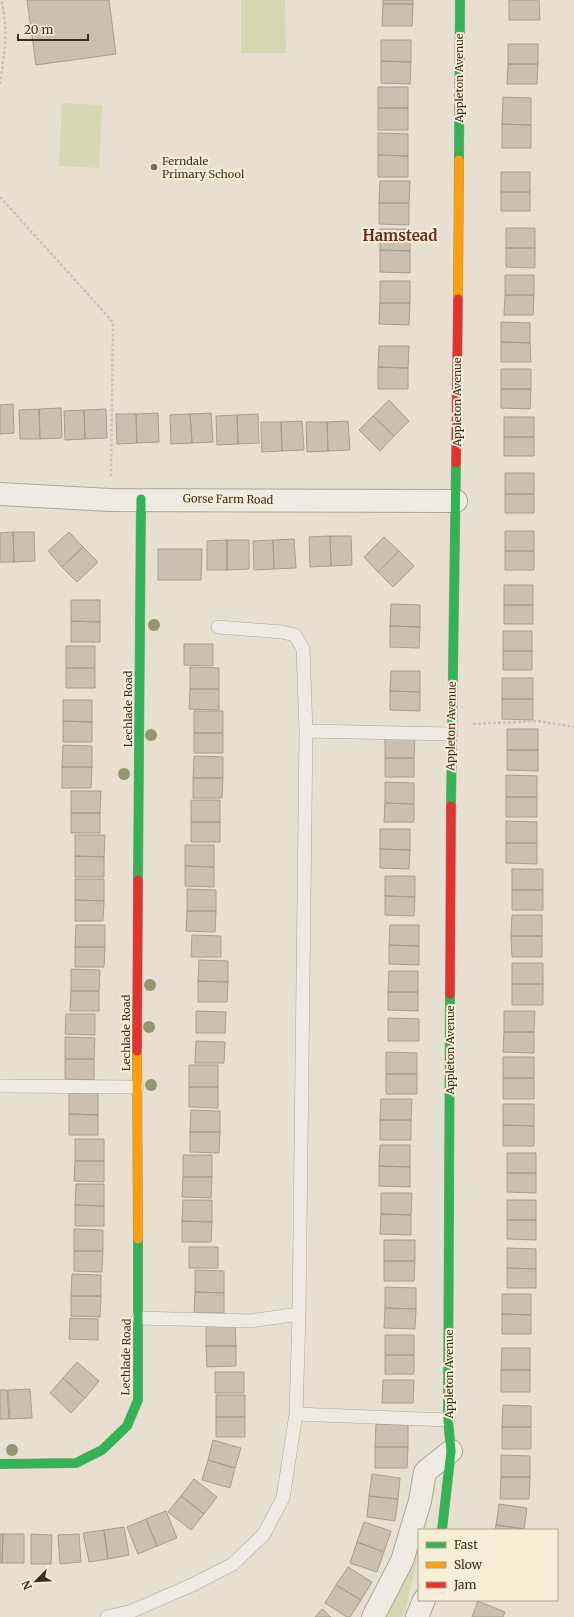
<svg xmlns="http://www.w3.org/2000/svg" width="574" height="1617" font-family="Merriweather,serif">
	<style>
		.green { fill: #d6d7b3 }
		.building { fill: #cbbfb2; stroke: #a89c90 }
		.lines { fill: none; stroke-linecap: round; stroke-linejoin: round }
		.lane-casing { stroke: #ada599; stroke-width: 14 }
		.street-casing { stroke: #ada599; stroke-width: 24 }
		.fast-casing { stroke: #9c958a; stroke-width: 10 }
		.slow-casing { stroke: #9c958a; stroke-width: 10 }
		.jam-casing { stroke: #9c958a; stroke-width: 10 }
		.path { stroke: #c8c2b9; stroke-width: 2.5; stroke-dasharray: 3 2; stroke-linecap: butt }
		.lane { stroke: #efebe3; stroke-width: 13 }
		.street { stroke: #efebe3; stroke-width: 22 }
		.fast { stroke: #30b455; stroke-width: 9 }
		.slow { stroke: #ff9f0a; stroke-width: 9 }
		.jam { stroke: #e5322d; stroke-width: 9 }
		.tree { fill: #929673 }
		.poi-dot { fill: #786c5e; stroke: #f7eed8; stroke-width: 1.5 }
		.labels { text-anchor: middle; stroke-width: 4; stroke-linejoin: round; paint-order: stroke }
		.street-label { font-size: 11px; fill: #3d2e20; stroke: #f7eed8 }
		.poi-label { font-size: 11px; fill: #3d2e20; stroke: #f7eed8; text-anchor: start }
		.district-label { font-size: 15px; font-weight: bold; fill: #6b2e1e; stroke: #f7eed8 }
	</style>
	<rect width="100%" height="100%" fill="#e7e0d1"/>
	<path class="green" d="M241 0H285L286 53H241Z
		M62 103 102 105 99 168 59 166Z
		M427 1488H435L424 1530H419V1552L405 1611 402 1617H380Z"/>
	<path class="building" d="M27 0H109L116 54 36 65Z
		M383 0H413V4H383Z
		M509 0H539L540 20H509Z
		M383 4H413L412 26H382Z
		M381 40H411V62L381 61Z
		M508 44H538V64H508Z
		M381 61 411 62 410 84 381 83Z
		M508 64H538L537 84H507Z
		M378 87H408V108H378Z
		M503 97 531 98V125L502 124Z
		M378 108H408V130H378Z
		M502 124 531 125V148H502Z
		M378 133 408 134V156L378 155Z
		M378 155 408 156V177H378Z
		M501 172H530V192H501Z
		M380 181H410L409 203H379Z
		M501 192H530V211H501Z
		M379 203H409V225L379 224Z
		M506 228H535V248H506Z
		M380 229H410V251L380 250Z
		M506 248H535V268L506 267Z
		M380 250 410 251V273L380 272Z
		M505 275H534V295H505Z
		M380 281H410V303H380Z
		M505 295H534L533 315H504Z
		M380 303H410L409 325 379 324Z
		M501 322 530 323V343L501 342Z
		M501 342 530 343 531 362H501Z
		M379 346H409L408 368 378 367Z
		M378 367 408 368V389H378Z
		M501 369H531V389H501Z
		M501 389H531L530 409 501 408Z
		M389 400 409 421 394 436 373 416Z
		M13 404 14 433 0 434V405Z
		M61 408 62 438 40 439 39 409Z
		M39 409 40 439H20L19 410Z
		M106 409 107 438 85 439 84 410Z
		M84 410 85 439 65 440 64 411Z
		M158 413 159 442 137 443 136 414Z
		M211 413 213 442 192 443 190 414Z
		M116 414H136L137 443 117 444Z
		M190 414 192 443 171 444 170 415Z
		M258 414 259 443 238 444 237 415Z
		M237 415 238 444 217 445 216 416Z
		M373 416 394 436 380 451 359 430Z
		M504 417H534V437H504Z
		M302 421 304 450 282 451 281 422Z
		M348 421 350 450 328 451 327 422Z
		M261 422H281L282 451 262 452Z
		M306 422H327L328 451 307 452Z
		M504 437H534V456H504Z
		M505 473H534V494H505Z
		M505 494H534V513H505Z
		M505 531H534V551H505Z
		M13 532 14 562H0V533Z
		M13 532H34L35 561 14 562Z
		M69 532 83 547 62 567 48 551Z
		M330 536 331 566 310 567 309 537Z
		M330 536H351L352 565 331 566Z
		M384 537 399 551 378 572 364 557Z
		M294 539 296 568 274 569 273 540Z
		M227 540H249V569L227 570Z
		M227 540V570H207V541Z
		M273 540 274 569 254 570 253 541Z
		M83 547 98 562 77 582 62 567Z
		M158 549H202L201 580H158Z
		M399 551 414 566 393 587 378 572Z
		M505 551H534V570H505Z
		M504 585H533V605H504Z
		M71 600H100V622L71 621Z
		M391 604 420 605V627L390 626Z
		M504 605H533V624H504Z
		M71 621 100 622V642H71Z
		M390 626 420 627 419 648 390 647Z
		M503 631H532V651H503Z
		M184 644H213V666L184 665Z
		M66 646H95V668H66Z
		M503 651H532V670H503Z
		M190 667 219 668V689H190Z
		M66 668H95V688H66Z
		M391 671H420V692L390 691Z
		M502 678H533V699H502Z
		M190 689H219V710L189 709Z
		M390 691 420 692V711L390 710Z
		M502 699H533V720L502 719Z
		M63 700H92V722L63 721Z
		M194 711H223V733H194Z
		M63 721 92 722V742H63Z
		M507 729H538V750H507Z
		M194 733H223V753H194Z
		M385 737 415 738 414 758H385Z
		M63 745 92 746V767H62Z
		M507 750H538V771L507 770Z
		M194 756 223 757V778H193Z
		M385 758H414V777H385Z
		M62 767H92L91 788H62Z
		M506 775 537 776V797H506Z
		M193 778H223L222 798H193Z
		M385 782 414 783V804L385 803Z
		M71 791H101L100 813H71Z
		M506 797H537V817H506Z
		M191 800H220V822H191Z
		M385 803 414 804V822H384Z
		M71 813H100V833H71Z
		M506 821 537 822V843H506Z
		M191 822H220V842H191Z
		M380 829H410V850L380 849Z
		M75 835H105L104 857 75 856Z
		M506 843H537V864L506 863Z
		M185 845H214V867L185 866Z
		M380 849 410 850 409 869 380 868Z
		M75 856 104 857V877H75Z
		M185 866 214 867V887L185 886Z
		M512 869H543V890H512Z
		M385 876H415V897L385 896Z
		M75 879H104V901L75 900Z
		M187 889 216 890V911H187Z
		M512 890H543V910H512Z
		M385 896 415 897 414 916 385 915Z
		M75 900 104 901 103 921H75Z
		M187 911H216L215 932 186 931Z
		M512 915H542V936H511Z
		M76 925H105V947H75Z
		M390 925H419V946L389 945Z
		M192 935 221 936V957H191Z
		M511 936H542V957H512Z
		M389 945 419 946V965L389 964Z
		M75 947H105L104 967H75Z
		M199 960 228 961V982L198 981Z
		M512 963H543V984H512Z
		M71 969 100 970 99 991H71Z
		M389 971H418V992H388Z
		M198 981 228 982 227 1002H198Z
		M512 984H543V1005H512Z
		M71 991H99V1011H70Z
		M388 992H418V1011L388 1010Z
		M196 1011 226 1012 225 1033H196Z
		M504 1011H535L534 1032H504Z
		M66 1014H95V1035L65 1034Z
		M388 1018 419 1019V1041H388Z
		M504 1032H534V1053L503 1052Z
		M65 1037 95 1038 94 1059H65Z
		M196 1041 225 1042 224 1063H195Z
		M386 1052 417 1053V1074H386Z
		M503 1057H534V1078H503Z
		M65 1059H94V1080L65 1079Z
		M189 1065H218V1087H189Z
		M386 1074H417V1094H386Z
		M503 1078H534V1099H503Z
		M189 1087H218V1108L189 1107Z
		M69 1093H98V1115L69 1114Z
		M381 1099H412L411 1120H380Z
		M503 1104H534V1126L503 1125Z
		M191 1110 220 1111V1132H190Z
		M69 1114 98 1115V1135H69Z
		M380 1120H411V1140H380Z
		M503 1125 534 1126V1146H503Z
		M190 1132H220L219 1153 190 1152Z
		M75 1139H104V1161H75Z
		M380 1145H410V1167L379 1166Z
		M507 1153H536V1173H507Z
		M183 1155H212V1177H183Z
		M75 1161H104V1182L74 1181Z
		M379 1166 410 1167V1187L379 1186Z
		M507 1173H536V1193L507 1192Z
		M183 1177H212L211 1198 182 1197Z
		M76 1184H104V1206L75 1205Z
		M381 1193H412L411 1215 381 1214Z
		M183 1200H212V1222L182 1221Z
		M507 1200H536V1220H507Z
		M75 1205 104 1206V1226H75Z
		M381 1214 411 1215V1235L380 1234Z
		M507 1220H536V1240L507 1239Z
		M182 1221 212 1222 211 1242H182Z
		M74 1229 103 1230V1251H74Z
		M384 1240H415V1261H384Z
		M189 1247H218V1268H189Z
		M507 1248 536 1249V1269L507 1268Z
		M74 1251H103L102 1272 74 1271Z
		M384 1261H415L414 1281H384Z
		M507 1268 536 1269V1288H507Z
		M195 1270 224 1271V1293L195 1292Z
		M72 1274 101 1275V1296H71Z
		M385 1287 416 1288V1309L385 1308Z
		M195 1292 224 1293V1313H194Z
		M502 1294H531V1315L502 1314Z
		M71 1296H101L100 1317 71 1316Z
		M385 1308 416 1309 415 1329 384 1328Z
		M502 1314 531 1315V1334H502Z
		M70 1318 98 1319V1340L69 1339Z
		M206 1324H235L236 1346H206Z
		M385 1335H414V1355H385Z
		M206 1346H236V1366L207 1367Z
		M502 1348H530V1370H501Z
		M385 1355H414V1374H385Z
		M77 1362 99 1381 85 1398 63 1378Z
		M501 1370H530V1392H501Z
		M215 1372H244V1393H215Z
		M63 1378 85 1398 71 1413 50 1393Z
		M383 1380H414L413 1403H382Z
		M30 1389 32 1418 10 1419 8 1390Z
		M0 1390H7L9 1419H0Z
		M216 1395H245V1417H216Z
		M503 1405 531 1406V1427H502Z
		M216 1417H245V1437H216Z
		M376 1424 408 1425V1447H375Z
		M502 1427H531V1449H502Z
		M213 1440 241 1448 235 1468 208 1460Z
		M375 1447H408L407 1468H375Z
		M501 1455 530 1456V1477H501Z
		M208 1460 235 1468 230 1488 202 1480Z
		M372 1474 400 1478 398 1499 369 1496Z
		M501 1477H530L529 1499H500Z
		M194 1479 217 1497 204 1514 181 1496Z
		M181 1496 204 1514 191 1530 168 1512Z
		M369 1496 398 1499 395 1521 367 1517Z
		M499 1504 527 1508 524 1529 496 1525Z
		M166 1511 177 1538 157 1546 146 1519Z
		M146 1519 157 1546 138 1554 127 1527Z
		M364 1522 391 1531 384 1552 357 1542Z
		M496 1525 524 1529V1530H495Z
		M124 1527 129 1555 108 1559 104 1530Z
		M104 1530 108 1559 89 1562 83 1533Z
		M0 1534H3L2 1563H0Z
		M3 1534H24V1563H2Z
		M31 1534 52 1535 51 1564H31Z
		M79 1534 81 1562 60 1564 58 1535Z
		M357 1542 384 1552 377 1572 350 1563Z
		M348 1567 372 1582 361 1600 336 1585Z
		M336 1585 361 1600 350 1617H347L325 1603Z
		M478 1601 505 1612 503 1617H472Z
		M322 1609 331 1617H315Z"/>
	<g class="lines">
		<g class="lane-casing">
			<path id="lane" d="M218 627 282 632 295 635 303 649 306 731
				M0 1086 137 1087
				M138 1318 250 1321 299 1314
				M296 1414 448 1420
				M107 1617 132 1611 192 1585 233 1564 264 1534 283 1498 296 1414 299 1314 306 731 451 734"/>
		</g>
		<g class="street-casing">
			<path id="street" d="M0 494 110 500 456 501
				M373 1617 402 1561 420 1501 425 1472 451 1451
				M417 1617 424 1600"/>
		</g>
		<g class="fast-casing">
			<path id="fast" d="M459 160 460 0
				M451 806 456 463
				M138 880 141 499
				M0 1464 76 1463 102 1450 127 1426 138 1400V1239
				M442 1530 451 1451 448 1420 450 994"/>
		</g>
		<g class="slow-casing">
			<path id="slow" d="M458 299 459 160
				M137 1051 138 1239"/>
		</g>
		<g class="jam-casing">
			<path id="jam" d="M456 463 458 299
				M450 994 451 806
				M137 1051 138 880"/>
		</g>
		<path class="path" d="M0 84C4 56 9 28 1 0
			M0 197 113 322 111 477
			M473 724 538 721 574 727"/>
		<use href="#lane" class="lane"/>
		<use href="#street" class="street"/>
		<use href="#fast" class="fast"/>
		<use href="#slow" class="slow"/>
		<use href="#jam" class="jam"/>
	</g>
	<g class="tree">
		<circle cx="154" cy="625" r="6"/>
		<circle cx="151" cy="735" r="6"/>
		<circle cx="124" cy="774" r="6"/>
		<circle cx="150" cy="985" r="6"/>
		<circle cx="149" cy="1027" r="6"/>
		<circle cx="151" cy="1085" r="6"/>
		<circle cx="12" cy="1450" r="6"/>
	</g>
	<circle class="poi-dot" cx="154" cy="167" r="4"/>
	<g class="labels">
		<g class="street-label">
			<text transform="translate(459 78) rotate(-90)" y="4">Appleton Avenue</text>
			<text transform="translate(457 402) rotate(-90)" y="4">Appleton Avenue</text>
			<text transform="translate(228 499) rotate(1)" y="4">Gorse Farm Road</text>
			<text transform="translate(128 709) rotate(-90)" y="4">Lechlade Road</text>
			<text transform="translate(451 726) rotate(-89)" y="4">Appleton Avenue</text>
			<text transform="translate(126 1033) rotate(-90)" y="4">Lechlade Road</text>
			<text transform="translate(450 1050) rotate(-90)" y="4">Appleton Avenue</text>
			<text transform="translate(126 1357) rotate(-89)" y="4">Lechlade Road</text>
			<text transform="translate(449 1374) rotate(-90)" y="4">Appleton Avenue</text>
		</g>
		<g class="poi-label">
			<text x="162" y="165">Ferndale<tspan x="162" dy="13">Primary School</tspan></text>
		</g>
		<g class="district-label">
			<text x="400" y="241">Hamstead</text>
		</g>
	</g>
	<rect x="418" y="1529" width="140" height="72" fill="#f7eed8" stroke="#ada18e"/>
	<rect x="426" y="1542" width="20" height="6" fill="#30b455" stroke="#ada18e"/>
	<text x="454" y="1549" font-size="12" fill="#3d2e20">Fast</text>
	<rect x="426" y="1562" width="20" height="6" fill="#ff9f0a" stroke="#ada18e"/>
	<text x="454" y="1569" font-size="12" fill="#3d2e20">Slow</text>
	<rect x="426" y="1582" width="20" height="6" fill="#e5322d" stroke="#ada18e"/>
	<text x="454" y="1589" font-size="12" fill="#3d2e20">Jam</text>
	<g transform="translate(36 1581) rotate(246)" stroke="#f7eed8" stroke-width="3" paint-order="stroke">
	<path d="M0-3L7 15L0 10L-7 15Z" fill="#3d2e20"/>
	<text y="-6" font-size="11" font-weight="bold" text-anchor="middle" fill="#3d2e20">N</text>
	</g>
	<path d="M18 34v6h70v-6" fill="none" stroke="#3d2e20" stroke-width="2"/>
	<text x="24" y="34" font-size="12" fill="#3d2e20" stroke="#f7eed8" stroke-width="3" paint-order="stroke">20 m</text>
</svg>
